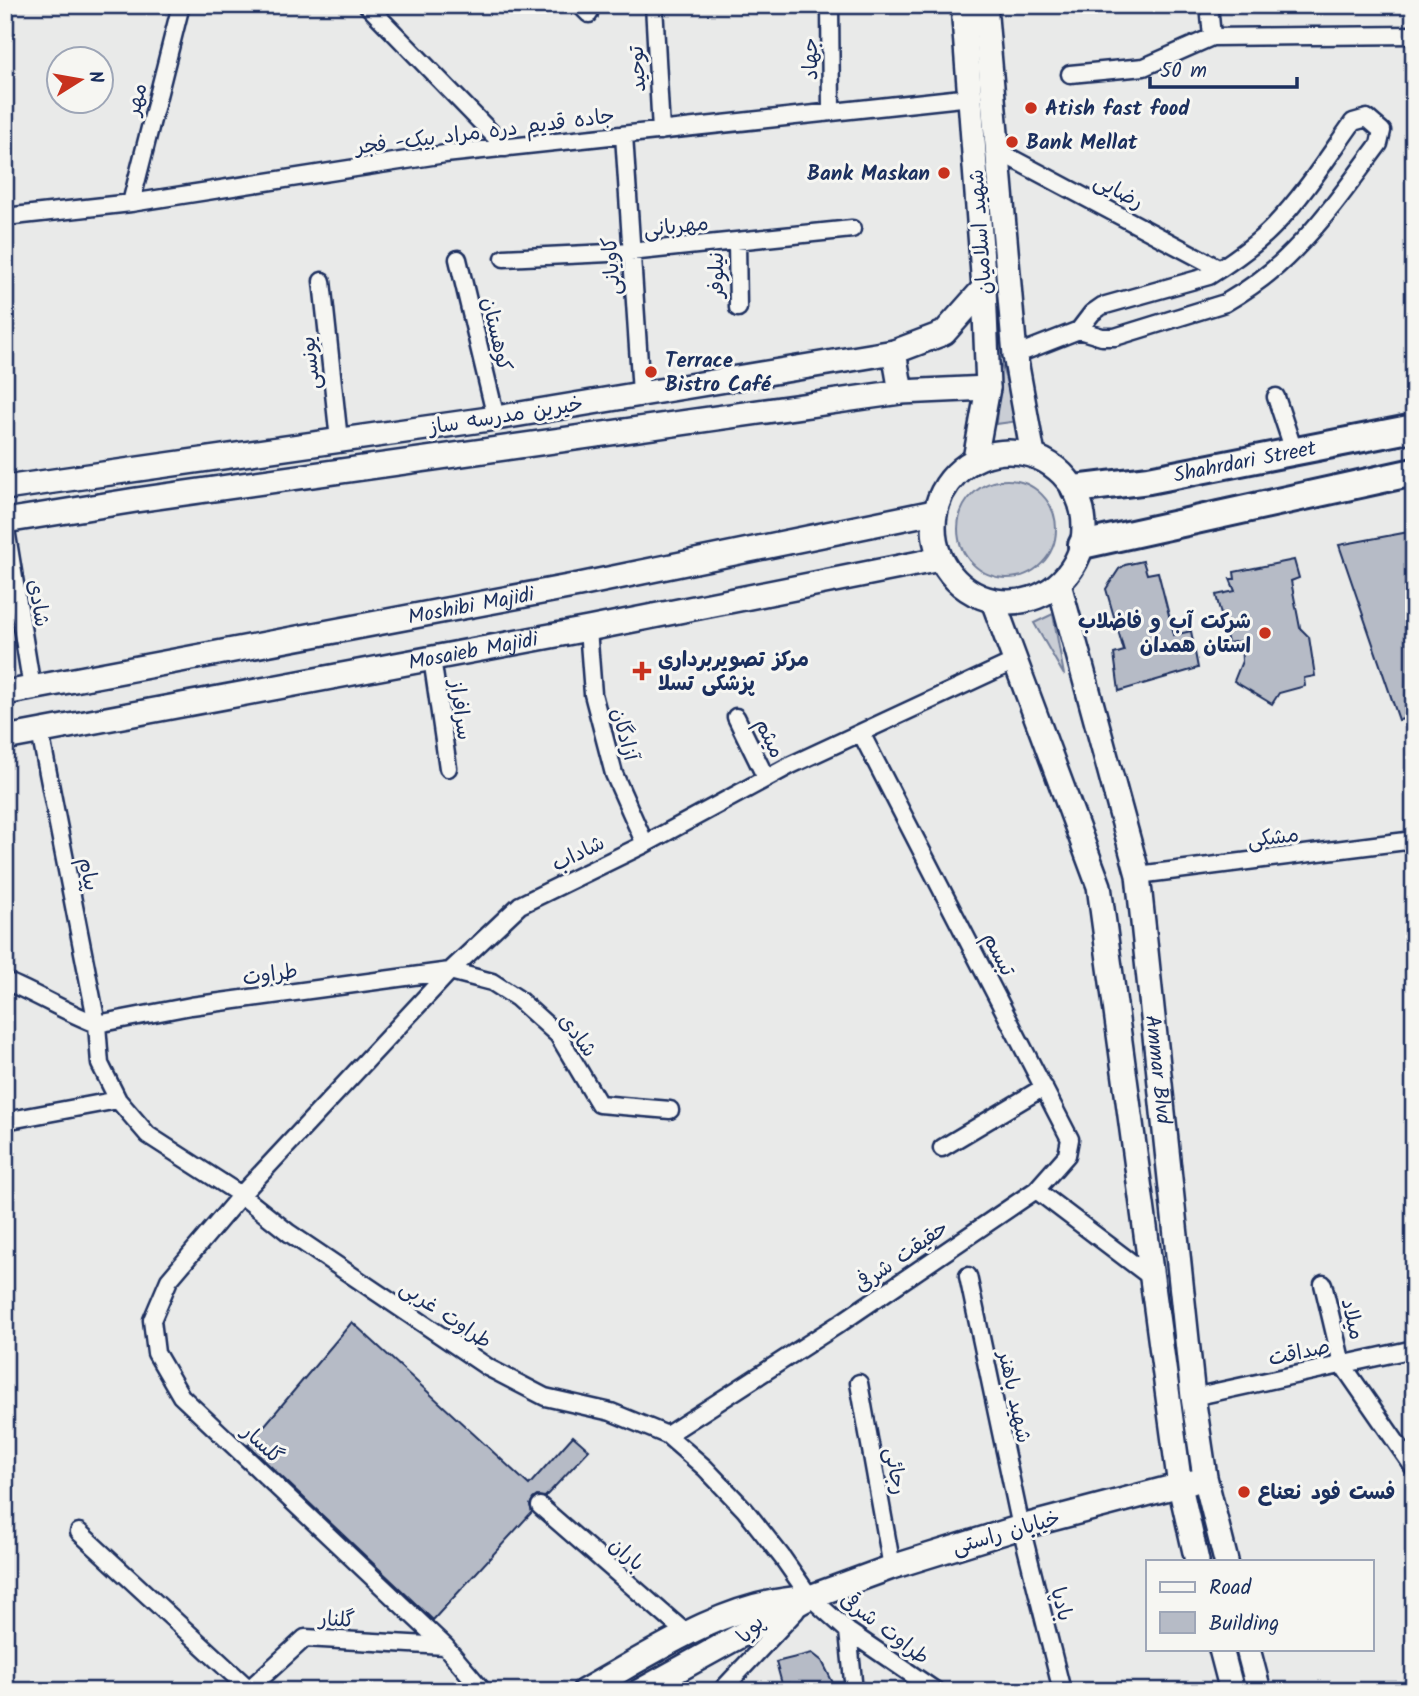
<svg xmlns="http://www.w3.org/2000/svg" width="1419" height="1696" font-family="Kalam,'Playpen Sans Arabic',sans-serif">
	<style>
		.green { fill: #caced5; stroke: #727e9a; stroke-width: 2 }
		.building { fill: #b6bbc6; stroke: #1b2f5e; stroke-width: 2 }
		.lines { fill: none; stroke-linecap: round; stroke-linejoin: round }
		.street-casing { stroke: #1b2f5e; stroke-width: 21 }
		.secondary-casing { stroke: #1b2f5e; stroke-width: 28 }
		.primary-casing { stroke: #1b2f5e; stroke-width: 32 }
		.street { stroke: #f6f6f2; stroke-width: 16 }
		.secondary { stroke: #f6f6f2; stroke-width: 23 }
		.primary { stroke: #f6f6f2; stroke-width: 26 }
		.poi-dot { fill: #c8321e; stroke: #f6f6f2; stroke-width: 2.5 }
		.labels { text-anchor: middle; stroke-width: 6; stroke-linejoin: round; paint-order: stroke }
		.street-label { font-size: 21px; fill: #1b2f5e; stroke: #f6f6f2 }
		.poi-label { font-size: 21px; font-weight: bold; fill: #1b2f5e; stroke: #f6f6f2; text-anchor: start }
	</style>
	<rect width="100%" height="100%" fill="#e9eae9"/>
	<filter id="ink" filterUnits="userSpaceOnUse"><feTurbulence type="fractalNoise" baseFrequency=".0143" numOctaves="2"/><feDisplacementMap in="SourceGraphic" scale="14" xChannelSelector="R" yChannelSelector="G"/><feConvolveMatrix kernelMatrix="1 2 1 2 8 2 1 2 1" color-interpolation-filters="sRGB"/></filter>
	<g filter="url(#ink)">
		<path class="green" d="M1000 361 1019 421 996 424Z
			M958 529a49 49 0 1 1 98 0a49 49 0 1 1-98 0Z
			M1053 614 1064 675 1034 623Z
			M5 1515 11 1691H5Z"/>
		<path class="building" d="M1414 531V717L1399 720 1339 545Z
			M1294 560 1299 578 1291 581 1300 628 1309 637 1315 676 1304 678 1305 686 1279 693 1272 704 1234 681 1242 661 1241 641 1228 643 1216 595 1235 591 1230 579H1235L1234 572Z
			M1143 561 1147 574 1158 572 1174 635 1191 631 1198 668 1119 691 1114 654 1124 651 1106 589 1119 569 1125 565Z
			M352 1322 529 1485 573 1436 589 1450 545 1497 537 1496 533 1499 530 1505 532 1512 433 1620 248 1445Z
			M812 1653 822 1661 834 1685 807 1691H790L789 1683 782 1684 776 1662Z"/>
		<g class="lines">
			<g class="street-casing">
				<path id="street" d="M367 5 506 148
					M580 5 589 14
					M654 5 661 131
					M830 5 831 112
					M1209 5 1212 37
					M1070 74 1144 67 1212 37 1414 35
					M1367 118 1382 131 1379 144C1352 180 1326 218 1294 250 1275 270 1249 289 1225 303L1115 337H1102L1079 330 1092 313 1102 306 1209 276C1231 262 1256 245 1274 226 1304 195 1328 157 1353 122Z
					M624 135 641 393
					M998 151 1220 269
					M131 203 181 5
					M5 217 131 203 445 154 971 97
					M737 241 738 308
					M504 258 630 252 852 229
					M458 259 496 418
					M322 281 339 440
					M1015 355 1079 330
					M1276 397 1294 451
					M5 523 32 688
					M588 629 593 694 614 774 645 844
					M432 658 448 768
					M736 717 766 778
					M40 732 97 1024 100 1064 118 1100 148 1135 241 1195 289 1233 489 1368 545 1397 611 1412 667 1435 705 1468 745 1510 782 1557 810 1597 848 1631 936 1691
					M861 733 1070 1139 1067 1155 1036 1190
					M1138 875 1414 840
					M5 981C37 994 65 1012 97 1024
					M97 1024 191 1006 450 971 492 982 517 998 558 1035 599 1104 670 1110
					M5 1121 118 1100
					M942 1148 1044 1087
					M968 1276 1021 1527 1062 1691
					M1323 1284 1342 1364 1414 1468
					M859 1383 892 1567
					M1193 1397 1414 1349
					M667 1435 842 1322 1036 1190 1152 1278
					M540 1506 687 1634
					M79 1532 249 1689
					M848 1631 854 1691
					M247 1691 305 1638 445 1646
					M483 1691 445 1646 181 1396 156 1353 152 1320 169 1280 241 1195 450 971 520 905 645 844 791 765 1015 661
					M721 1691 796 1611"/>
			</g>
			<g class="secondary-casing">
				<g id="secondary">
					<path d="M963 5 984 288 988 388 975 459"/>
					<path d="M985 5 1015 355 1033 455"/>
					<path d="M894 352 901 392"/>
					<circle cx="1009" cy="527" r="75"/>
					<path d="M5 488 496 418 894 352 944 333 984 288"/>
					<path d="M5 521 136 500 901 392 988 388"/>
					<path id="s1" d="M1059 584 1138 875 1193 1397 1205 1477 1226 1561"/>
					<path d="M993 601 1099 886 1180 1486 1197 1561"/>
					<path id="s2" d="M5 693 579 585 934 512"/>
					<path id="s3" d="M5 738 588 629 940 559"/>
					<path d="M1221 1649 1232 1691"/>
					<path d="M1248 1649 1259 1691"/>
					<path d="M584 1691C649 1655 718 1607 793 1599"/>
					<path d="M640 1691 810 1597 892 1567 1021 1527 1192 1482"/>
				</g>
			</g>
			<g class="primary-casing">
				<g id="primary">
					<path id="s4" d="M1075 489 1149 480 1414 428"/>
					<path d="M1082 545 1414 472"/>
				</g>
			</g>
			<use href="#street" class="street"/>
			<use href="#secondary" class="secondary"/>
			<use href="#primary" class="primary"/>
		</g>
	</g>
	<g class="poi-dot">
		<circle cx="1031" cy="108" r="7"/>
		<circle cx="1012" cy="142" r="7"/>
		<circle cx="944" cy="173" r="7"/>
		<circle cx="651" cy="372" r="7"/>
		<circle cx="1265" cy="633" r="7"/>
		<path d="M638.5 660.5h7v7h7v7h-7v7h-7v-7h-7v-7h7z"/>
		<circle cx="1244" cy="1492" r="7"/>
	</g>
	<g class="labels">
		<g class="street-label">
			<text transform="translate(810 59) rotate(-91)" y="7">جهاد</text>
			<text transform="translate(637 69) rotate(-93)" y="7">توحید</text>
			<text transform="translate(136 99) rotate(-76)" y="7">مهر</text>
			<text transform="translate(485 131) rotate(-7)" y="7">جاده قدیم دره مراد بیک- فجر</text>
			<text transform="translate(1119 191) rotate(28)" y="7">رضایی</text>
			<text transform="translate(676 226) rotate(-6)" y="7">مهربانی</text>
			<text transform="translate(980 232) rotate(-94)" y="7">شهید اسلامیان</text>
			<text transform="translate(611 266) rotate(-94)" y="7">کاویانی</text>
			<text transform="translate(716 275) rotate(-90)" y="7">نیلوفر</text>
			<text transform="translate(497 334) rotate(77)" y="7">کوهستان</text>
			<text transform="translate(310 363) rotate(-96)" y="7">یونسی</text>
			<text transform="translate(506 415) rotate(-9)" y="7">خیرین مدرسه ساز</text>
			<text dy="7" stroke="none"><textPath href="#s4" startOffset="172">Shahrdari Street</textPath></text>
			<text transform="translate(39 603) rotate(81)" y="7">شادی</text>
			<text dy="7" stroke="none"><textPath href="#s2" startOffset="474">Moshibi Majidi</textPath></text>
			<text dy="7" stroke="none"><textPath href="#s3" startOffset="476">Mosaieb Majidi</textPath></text>
			<text transform="translate(461 710) rotate(82)" y="7">سرافراز</text>
			<text transform="translate(625 734) rotate(75)" y="7">آزادگان</text>
			<text transform="translate(770 738) rotate(64)" y="7">میثم</text>
			<text transform="translate(1273 837) rotate(-7)" y="7">مشکی</text>
			<text transform="translate(578 853) rotate(-26)" y="7">شاداب</text>
			<text transform="translate(89 874) rotate(79)" y="7">پیام</text>
			<text transform="translate(999 954) rotate(63)" y="7">تبسم</text>
			<text transform="translate(270 974) rotate(-8)" y="7">طراوت</text>
			<text transform="translate(578 1035) rotate(53)" y="7">شادی</text>
			<text dy="7" stroke="none"><textPath href="#s1" startOffset="497">Ammar Blvd</textPath></text>
			<text transform="translate(901 1256) rotate(-35)" y="7">حقیقت شرفی</text>
			<text transform="translate(446 1314) rotate(34)" y="7">طراوت غربی</text>
			<text transform="translate(1353 1319) rotate(77)" y="7">میلاد</text>
			<text transform="translate(1299 1352) rotate(-12)" y="7">صداقت</text>
			<text transform="translate(1015 1397) rotate(78)" y="7">شهید باهنر</text>
			<text transform="translate(263 1444) rotate(43)" y="7">گلسار</text>
			<text transform="translate(896 1471) rotate(80)" y="7">رجائی</text>
			<text transform="translate(1006 1532) rotate(-16)" y="7">خیابان راستی</text>
			<text transform="translate(627 1554) rotate(41)" y="7">باران</text>
			<text transform="translate(1062 1604) rotate(76)" y="7">بادپا</text>
			<text transform="translate(337 1619) rotate(3)" y="7">گلنار</text>
			<text transform="translate(885 1628) rotate(37)" y="7">طراوت شرقی</text>
			<text transform="translate(750 1629) rotate(-47)" y="7">پویا</text>
		</g>
		<g class="poi-label">
			<text x="1045" y="115">Atish fast food</text>
			<text x="1026" y="149">Bank Mellat</text>
			<text x="930" y="180" text-anchor="end">Bank Maskan</text>
			<text x="665" y="367">Terrace<tspan x="665" dy="24">Bistro Café</tspan></text>
			<text x="1251" y="628" text-anchor="end">شرکت آب و فاضلاب<tspan x="1251" dy="24">استان همدان</tspan></text>
			<text x="658" y="666">مرکز تصویربرداری<tspan x="658" dy="24">پزشکی تسلا</tspan></text>
			<text x="1258" y="1499">فست فود نعناع</text>
		</g>
	</g>
	<rect width="1419" height="1696" fill="none" stroke="#f6f6f2" stroke-width="28"/>
	<rect x="14" y="14" width="1391" height="1668" fill="none" stroke="#1b2f5e" stroke-width="2.5" filter="url(#ink)"/>
	<rect x="1146" y="1560" width="228" height="91" fill="#f6f6f2" stroke="#9ea6b7" stroke-width="2"/>
	<rect x="1160" y="1582" width="35" height="10" fill="#f6f6f2" stroke="#9ea6b7" stroke-width="2"/>
	<text x="1209" y="1594" font-size="21" fill="#1b2f5e">Road</text>
	<rect x="1160" y="1612" width="35" height="21" fill="#b6bbc6" stroke="#9ea6b7" stroke-width="2"/>
	<text x="1209" y="1630" font-size="21" fill="#1b2f5e">Building</text>
	<g transform="translate(80 80) rotate(79)"><circle r="33" fill="#f6f6f2" stroke="#9ea6b7" stroke-width="2"/>
	<path d="M0-5L12 26L0 18L-12 26Z" fill="#c8321e"/>
	<text y="-10" font-size="19" font-weight="bold" text-anchor="middle" fill="#1b2f5e">N</text>
	</g>
	<path d="M1150 77v10h147v-10" fill="none" stroke="#1b2f5e" stroke-width="3.5"/>
	<text x="1160" y="77" font-size="21" fill="#1b2f5e" stroke="#f6f6f2" stroke-width="5" paint-order="stroke">50 m</text>
</svg>
